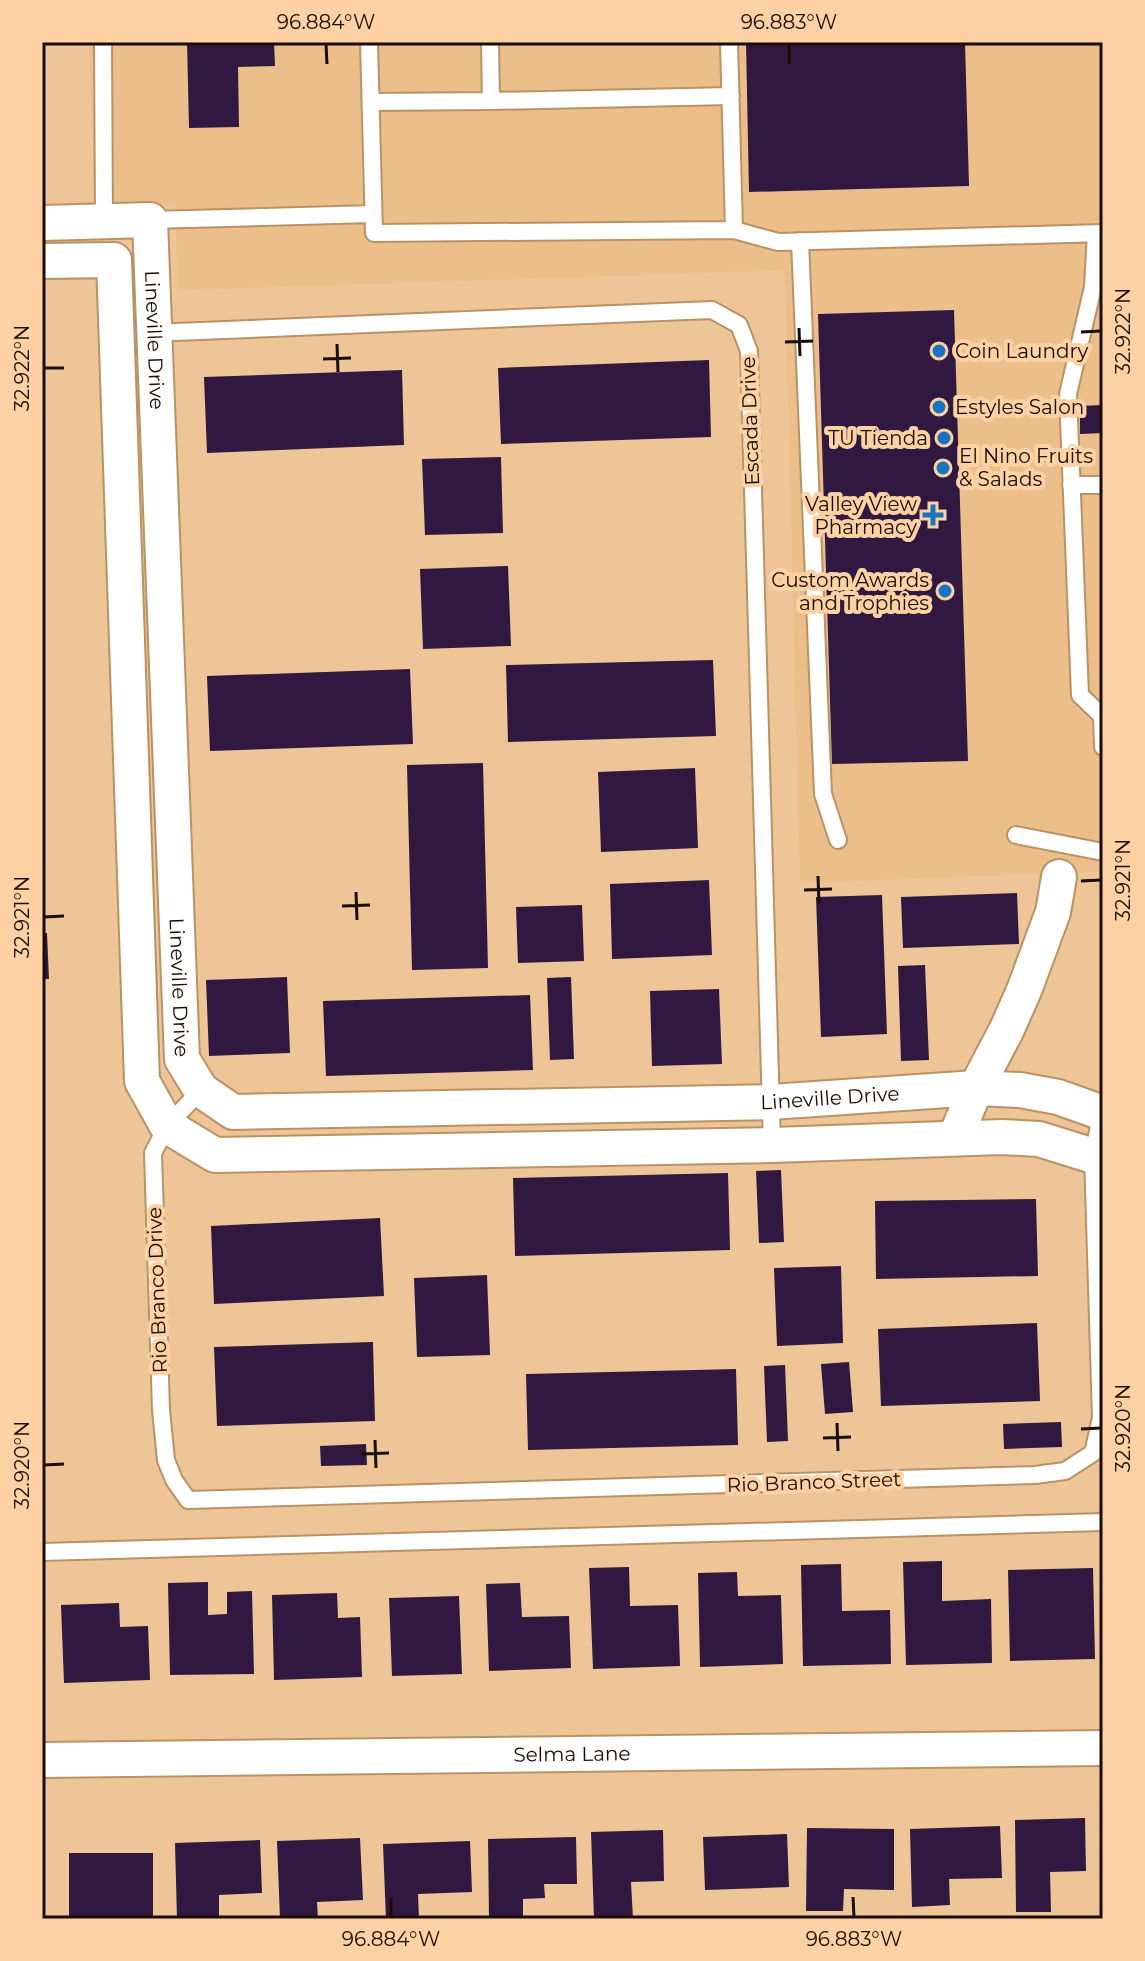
<svg xmlns="http://www.w3.org/2000/svg" width="1145" height="1961" font-family="Montserrat,sans-serif">
	<style>
		.built { fill: #ecbe89 }
		.building { fill: #301840 }
		.lines { fill: none; stroke-linecap: round; stroke-linejoin: round }
		.service-casing { stroke: #b99265; stroke-width: 20 }
		.minor-casing { stroke: #b99265; stroke-width: 38 }
		.service { stroke: #fff; stroke-width: 16 }
		.minor { stroke: #fff; stroke-width: 34 }
		.ticks { fill: none; stroke: #1a0c00; stroke-width: 3 }
		.poi-dot { fill: #1874c0; stroke: #fcd2a4; stroke-width: 3 }
		.labels { text-anchor: middle; stroke-width: 8; stroke-linejoin: round; paint-order: stroke }
		.street-label { font-size: 20px; fill: #1a0c00; stroke: #fcd2a4 }
		.poi-label { font-size: 20px; fill: #1a0c00; stroke: #fcd2a4; text-anchor: start }
		.neatline { fill: none; stroke: #1a0c00; stroke-width: 3 }
		.ticks-label { font-size: 20px; text-anchor: middle; fill: #1a0c00 }
	</style>
	<rect width="100%" height="100%" fill="#eec597"/>
	<path class="built" d="M89 42H1103V871L800 883 785 270 178 290 175 204 95 207Z"/>
	<path class="building" d="M187 42H274L275 66 238 67 239 127 189 128Z
		M746 42H965L969 186 749 192Z
		M954 310 968 761 832 764 818 314Z
		M709 360 711 437 501 444 498 368Z
		M402 370 404 445 207 453 204 377Z
		M1103 405V433L1080 434V406Z
		M501 457 503 533 425 535 422 459Z
		M508 566 511 646 423 649 420 569Z
		M713 660 716 736 508 742 506 665Z
		M410 669 413 744 210 751 207 676Z
		M483 763 488 968 412 970 407 765Z
		M695 768 698 848 601 852 598 772Z
		M709 880 712 955 612 959 610 884Z
		M1017 893 1019 944 903 948 901 897Z
		M882 895 887 1034 821 1037 816 897Z
		M582 905 584 961 518 963 516 907Z
		M42 933H47L49 979H42Z
		M925 965 929 1060 901 1061 898 966Z
		M287 977 290 1053 209 1056 206 980Z
		M571 977 574 1059 550 1060 547 978Z
		M719 989 722 1064 652 1066 650 991Z
		M530 995 533 1070 326 1076 323 1001Z
		M781 1170 784 1242 759 1243 756 1171Z
		M728 1173 730 1250 515 1256 513 1178Z
		M1036 1199 1038 1276 876 1279 875 1201Z
		M380 1218 384 1296 214 1304 211 1226Z
		M841 1266 843 1343 777 1346 774 1268Z
		M487 1275 490 1355 417 1357 414 1278Z
		M1037 1323 1040 1401 881 1406 878 1329Z
		M373 1342 375 1421 217 1426 214 1347Z
		M849 1362 853 1412 825 1414 821 1364Z
		M785 1365 788 1441 767 1442 764 1366Z
		M736 1369 738 1445 528 1450 526 1374Z
		M1061 1422 1062 1447 1004 1449 1003 1424Z
		M366 1444 367 1465 321 1466 320 1446Z
		M942 1561V1601L991 1599 992 1663 906 1665 903 1562Z
		M841 1564 842 1611 890 1610 891 1664 803 1666 801 1565Z
		M629 1567 630 1606 678 1605 680 1666 593 1669 589 1568Z
		M1093 1568 1095 1659 1010 1661 1008 1570Z
		M737 1572 738 1596 781 1595 783 1664 700 1667 698 1573Z
		M208 1582V1615L227 1614V1592L252 1591 254 1674 170 1675 168 1583Z
		M520 1583 522 1617 569 1616 571 1668 489 1671 486 1584Z
		M337 1593 338 1618 360 1617 362 1677 274 1680 272 1595Z
		M459 1596 462 1674 392 1676 389 1598Z
		M119 1603 120 1627 148 1626 150 1680 64 1683 61 1605Z
		M1085 1818 1086 1871 1050 1872 1051 1912H1016L1015 1820Z
		M1000 1826 1002 1878 949 1879 950 1905 912 1907 910 1829Z
		M807 1828 894 1829V1890L844 1889 843 1911H806Z
		M663 1830 664 1881 631 1882 633 1919H594L591 1832Z
		M787 1834 789 1887 705 1890 703 1837Z
		M576 1837 577 1884H544L545 1898 523 1899V1919H489L488 1839Z
		M360 1838 363 1900 317 1902 318 1919H280L277 1841Z
		M260 1840 262 1893 219 1895V1919H177L175 1843Z
		M470 1841 472 1892 418 1894 419 1919H386L383 1844Z
		M69 1853H153V1918L69 1919Z"/>
	<g class="lines">
		<g class="service-casing">
			<path id="service" d="M103 42 104 221
				M369 42 374 233 734 230 778 242 1103 233
				M490 42 491 101 731 96
				M729 42 734 230
				M371 102 491 101
				M150 220 373 214
				M1096 233 1093 287 1068 394 1080 695 1102 716 1103 747
				M800 241 823 794 838 840
				M151 333 712 310 739 325 749 351 772 1145
				M1071 485H1103
				M1016 835 1103 852
				M201 1090 167 1126 153 1153 161 1410 166 1460 174 1480 188 1500 1035 1475 1065 1471 1093 1453 1101 1418 1093 1155 1102 1112
				M42 1552 1103 1522"/>
		</g>
		<g class="minor-casing">
			<g id="minor">
				<path id="s1" d="M42 223 150 220 182 1059 201 1090 233 1112 771 1102 976 1088 1020 1090 1058 1097 1103 1113"/>
				<path d="M42 261 114 260 142 1081 167 1126 215 1155 772 1145 1002 1137 1039 1139 1103 1159"/>
				<path d="M955 1138 976 1088 1007 1029 1025 988 1053 912 1059 877"/>
				<path id="s2" d="M42 1760 1103 1748"/>
			</g>
		</g>
		<use href="#service" class="service"/>
		<use href="#minor" class="minor"/>
	</g>
	<path class="ticks" d="M326 44 327 64M789 44V64M799 328 800 356M1081 332 1101 331M785 342 813 341M337 344 338 372M323 359 351 358M44 368H64M818 876 819 904M1081 881 1101 880M804 890 832 889M356 892 357 920M342 906 370 905M44 917 64 916M837 1423 838 1451M1081 1429 1101 1428M823 1438 851 1437M375 1440 376 1468M361 1454 389 1453M44 1465 64 1464M391 1897V1917M853 1897 854 1917"/>
	<g class="poi-dot">
		<circle cx="939" cy="351" r="8"/>
		<circle cx="939" cy="407" r="8"/>
		<circle cx="944" cy="438" r="8"/>
		<circle cx="943" cy="468" r="8"/>
		<path d="M929 503h8v8h8v8h-8v8h-8v-8h-8v-8h8z"/>
		<circle cx="945" cy="591" r="8"/>
	</g>
	<g class="labels">
		<g class="street-label">
			<text dy="7" stroke="none"><textPath href="#s1" startOffset="228">Lineville Drive</textPath></text>
			<text transform="translate(750 421) rotate(-92)" y="7">Escada Drive</text>
			<text dy="7" stroke="none"><textPath href="#s1" startOffset="876">Lineville Drive</textPath></text>
			<text dy="7" stroke="none"><textPath href="#s1" startOffset="1620">Lineville Drive</textPath></text>
			<text transform="translate(157 1290) rotate(-92)" y="7">Rio Branco Drive</text>
			<text transform="translate(814 1482) rotate(-2)" y="7">Rio Branco Street</text>
			<text dy="7" stroke="none"><textPath href="#s2" startOffset="530">Selma Lane</textPath></text>
		</g>
		<g class="poi-label">
			<text x="955" y="358">Coin Laundry</text>
			<text x="955" y="414">Estyles Salon</text>
			<text x="928" y="445" text-anchor="end">TU Tienda</text>
			<text x="959" y="463">El Nino Fruits<tspan x="959" dy="23">&amp; Salads</tspan></text>
			<text x="917" y="511" text-anchor="end">Valley View<tspan x="917" dy="23">Pharmacy</tspan></text>
			<text x="929" y="587" text-anchor="end">Custom Awards<tspan x="929" dy="23">and Trophies</tspan></text>
		</g>
	</g>
	<rect width="1145" height="1961" fill="none" stroke="#fcd2a4" stroke-width="88"/>
	<rect x="44" y="44" width="1057" height="1873" class="neatline"/>
	<g class="ticks-label">
		<text x="326" y="29">96.884°W</text>
		<text x="789" y="29">96.883°W</text>
		<text transform="translate(1123 331) rotate(-90)" y="7">32.922°N</text>
		<text transform="translate(22 368) rotate(-90)" y="7">32.922°N</text>
		<text transform="translate(1123 880) rotate(-90)" y="7">32.921°N</text>
		<text transform="translate(22 917) rotate(-90)" y="7">32.921°N</text>
		<text transform="translate(1123 1428) rotate(-90)" y="7">32.920°N</text>
		<text transform="translate(22 1465) rotate(-90)" y="7">32.920°N</text>
		<text x="391" y="1946">96.884°W</text>
		<text x="854" y="1946">96.883°W</text>
	</g>
</svg>
